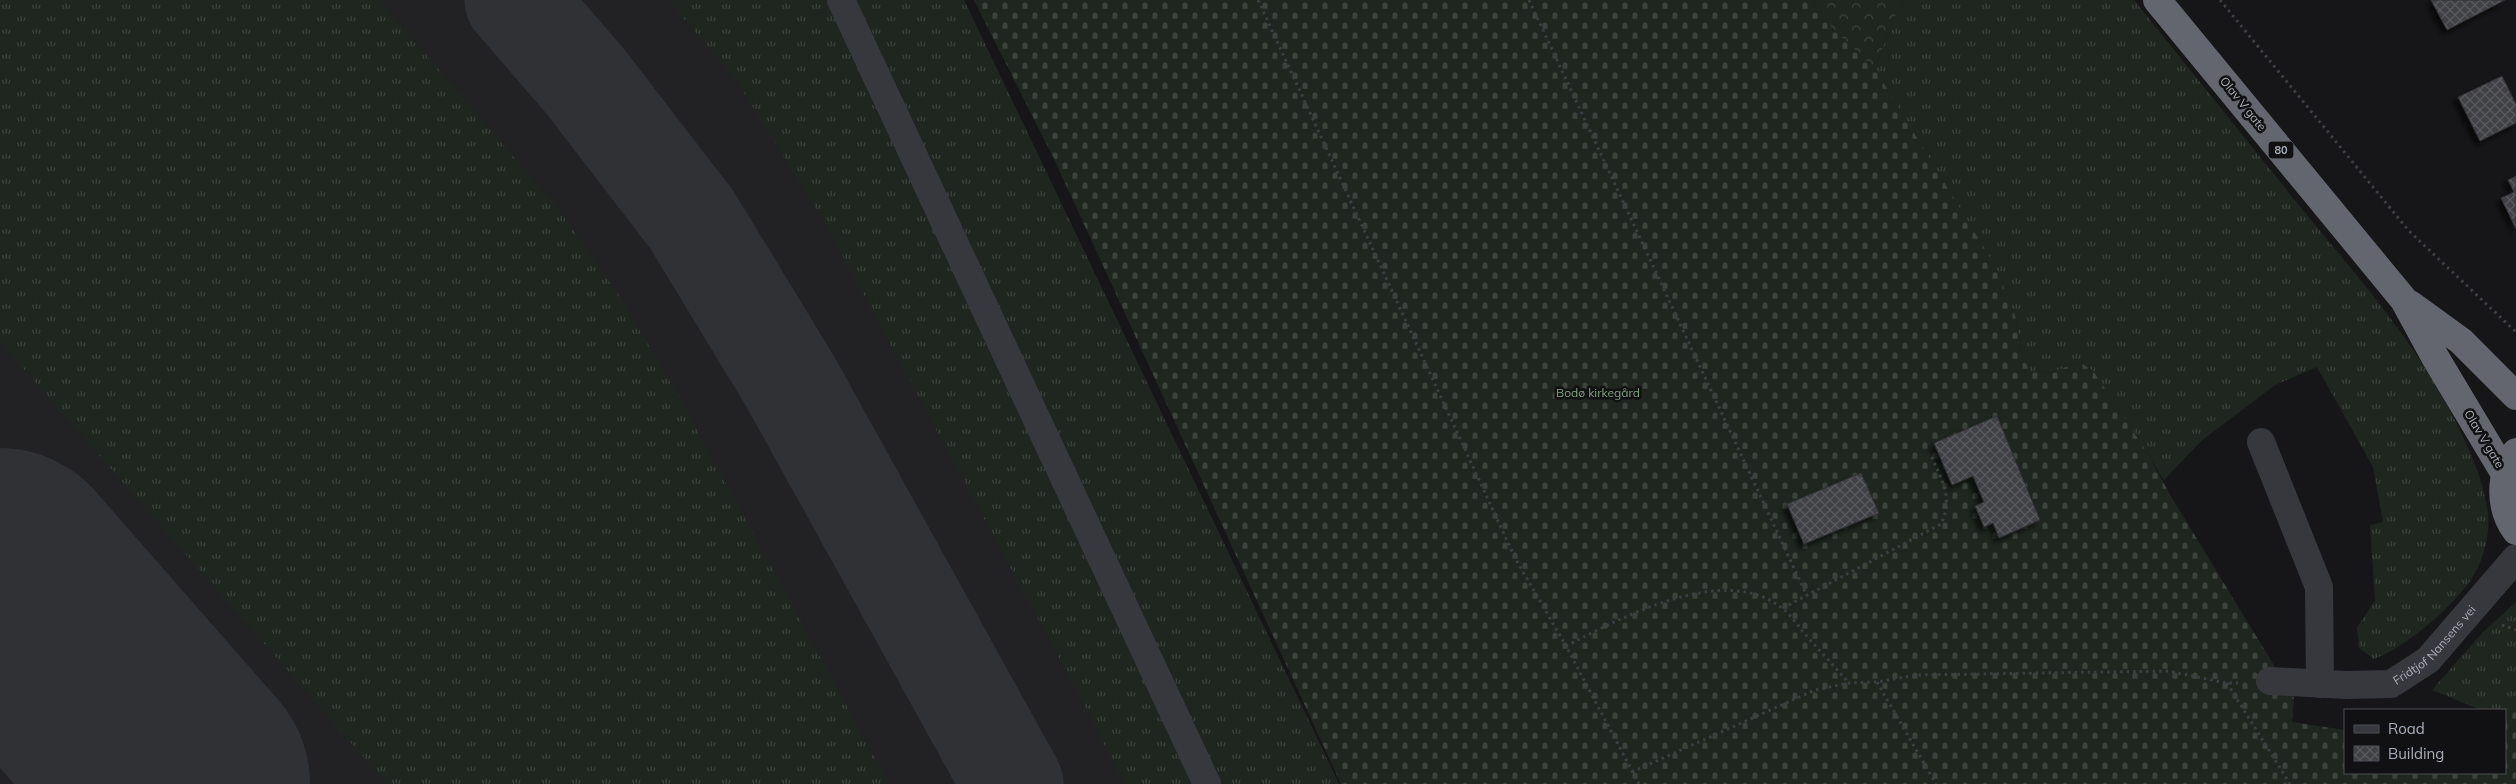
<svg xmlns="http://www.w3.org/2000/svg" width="2516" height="784" font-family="Mulish,sans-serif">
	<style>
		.built { fill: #222225 }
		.grass { fill: url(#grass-tufts) }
		.forest { fill: url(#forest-crowns) }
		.cemetery { fill: url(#cemetery-stones) }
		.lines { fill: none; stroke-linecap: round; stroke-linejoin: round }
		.taxiway { stroke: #303135; stroke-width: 101 }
		.runway { stroke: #303135; stroke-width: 254 }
		.building { fill: url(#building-cross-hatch); stroke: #303034; filter: url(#shadow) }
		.path { stroke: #3d3f44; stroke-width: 3; stroke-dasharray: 2.5 4; stroke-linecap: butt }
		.minor { stroke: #37383d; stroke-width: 28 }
		.highway { stroke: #63666e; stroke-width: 28 }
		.labels { text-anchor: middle; stroke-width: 5; stroke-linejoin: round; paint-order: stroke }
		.shield { fill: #111113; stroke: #7b7e86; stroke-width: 1 }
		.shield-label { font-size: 11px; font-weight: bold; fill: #a8adb8 }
		.street-label { font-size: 12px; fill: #a8adb8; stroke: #111113 }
		.park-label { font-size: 12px; fill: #7fa381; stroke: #111113 }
	</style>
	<defs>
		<pattern id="grass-tufts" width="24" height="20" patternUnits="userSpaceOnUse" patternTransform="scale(1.25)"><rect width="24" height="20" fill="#1e261f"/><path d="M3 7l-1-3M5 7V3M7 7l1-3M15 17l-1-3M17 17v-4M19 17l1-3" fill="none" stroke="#3c433d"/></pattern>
		<pattern id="forest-crowns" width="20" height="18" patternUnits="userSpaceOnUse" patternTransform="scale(1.25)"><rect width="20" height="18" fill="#1e261f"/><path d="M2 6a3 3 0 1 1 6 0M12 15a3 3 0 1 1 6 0" fill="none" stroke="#3c433d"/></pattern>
		<pattern id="cemetery-stones" width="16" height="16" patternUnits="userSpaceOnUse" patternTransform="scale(1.25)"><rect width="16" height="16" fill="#1e261f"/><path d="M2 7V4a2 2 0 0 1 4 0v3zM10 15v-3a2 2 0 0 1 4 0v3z" fill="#3c433d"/></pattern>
		<pattern id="building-cross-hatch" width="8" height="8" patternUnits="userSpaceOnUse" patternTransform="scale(1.25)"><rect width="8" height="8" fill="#404145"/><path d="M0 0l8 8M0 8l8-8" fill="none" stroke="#595a5e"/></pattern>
		<filter id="shadow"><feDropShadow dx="-4.5" dy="4.5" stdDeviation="2.5" flood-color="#0009"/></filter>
	</defs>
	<rect width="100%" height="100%" fill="#161618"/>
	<path class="built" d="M0 0H964L1339 784H0Z"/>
	<path class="grass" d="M0 0H379L560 211 622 300 683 404 889 784H387L0 342Z
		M668 0H964L1339 784H1124L1084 704 825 223 736 80Z
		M1904 0H2134C2189 68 2243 136 2298 204 2359 279 2425 351 2465 441 2476 465 2485 488 2488 515 2490 535 2484 557 2474 575 2457 604 2405 648 2374 659L2359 648 2357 627 2375 601 2370 525 2383 522 2373 467 2317 367 2275 385 2201 441 2164 480 2094 372 2080 362 2050 373 2031 371 2023 360 2015 315 1875 69 1892 22Z
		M2516 602V711L2505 713V710H2481L2432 690 2483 632Z"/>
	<path class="forest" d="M1812 0H1904L1892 22 1875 69 1829 25Z"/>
	<path class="cemetery" d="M974 0H1812L1829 25 1875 69 1994 264 2015 315 2023 360 2031 371 2050 373 2080 362 2094 372 2146 451 2172 498 2294 698 2292 722 2345 730V773H2505V713L2516 711V784H1341L1055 161Z"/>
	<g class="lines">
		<path class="taxiway" d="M515 0 585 81 692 220 790 381 1013 784"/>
		<path class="runway" d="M0 575 183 784"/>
	</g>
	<path class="building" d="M2431 0H2505L2447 30Z
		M2502 76 2516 104V123L2480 141 2458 97Z
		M2516 176V229L2501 198 2514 192 2508 180Z
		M1997 416 2040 520 1999 538 1993 523 1984 527 1975 506 1984 502 1973 476 1952 485 1934 443Z
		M1861 473 1879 513 1804 544 1787 504Z"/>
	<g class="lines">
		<path class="path" d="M1258 0 1515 558 1566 646
			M1529 0 1807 596
			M2220 0 2409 231 2516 332
			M1783 608 1941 524C1954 498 1941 478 1930 454
			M2502 625 2516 630
			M1877 682 1936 784
			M2227 683 2290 784
			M1632 772 1815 690 1849 683 1877 682 1916 675 2167 671 2227 683H2238
			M1639 784 1566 646C1621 618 1726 561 1783 609 1791 615 1797 624 1803 632 1818 649 1834 666 1849 683"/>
		<g class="minor">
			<path d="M841 0 1207 784"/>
			<path d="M2261 442 2319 587 2320 684"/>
			<path id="s1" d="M2270 681 2346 685 2391 684 2428 660 2516 558"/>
		</g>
		<path class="highway" d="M2157 0 2404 300 2435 357 2505 474
			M2410 304 2461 341 2516 396
			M2516 452C2499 475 2499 508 2516 531"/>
	</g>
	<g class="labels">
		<rect class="shield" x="2268.5" y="141.5" width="25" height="17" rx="4"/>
		<g class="shield-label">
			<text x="2281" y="154">80</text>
		</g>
		<g class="street-label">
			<text transform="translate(2243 104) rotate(51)" y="4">Olav V gate</text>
			<text transform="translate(2484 439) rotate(59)" y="4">Olav V gate</text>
			<text dy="4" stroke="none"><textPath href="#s1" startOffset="180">Fridtjof Nansens vei</textPath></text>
		</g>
		<g class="park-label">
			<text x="1598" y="397">Bodø kirkegård</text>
		</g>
	</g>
	<rect x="2344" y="709" width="162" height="65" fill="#111113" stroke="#4d4f55"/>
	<rect x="2354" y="725" width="25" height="8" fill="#37383d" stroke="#4d4f55"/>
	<text x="2388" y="734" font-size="15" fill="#a8adb8">Road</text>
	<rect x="2354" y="746" width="25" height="15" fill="url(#building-cross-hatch)" stroke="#4d4f55"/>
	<text x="2388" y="759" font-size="15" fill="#a8adb8">Building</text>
</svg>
